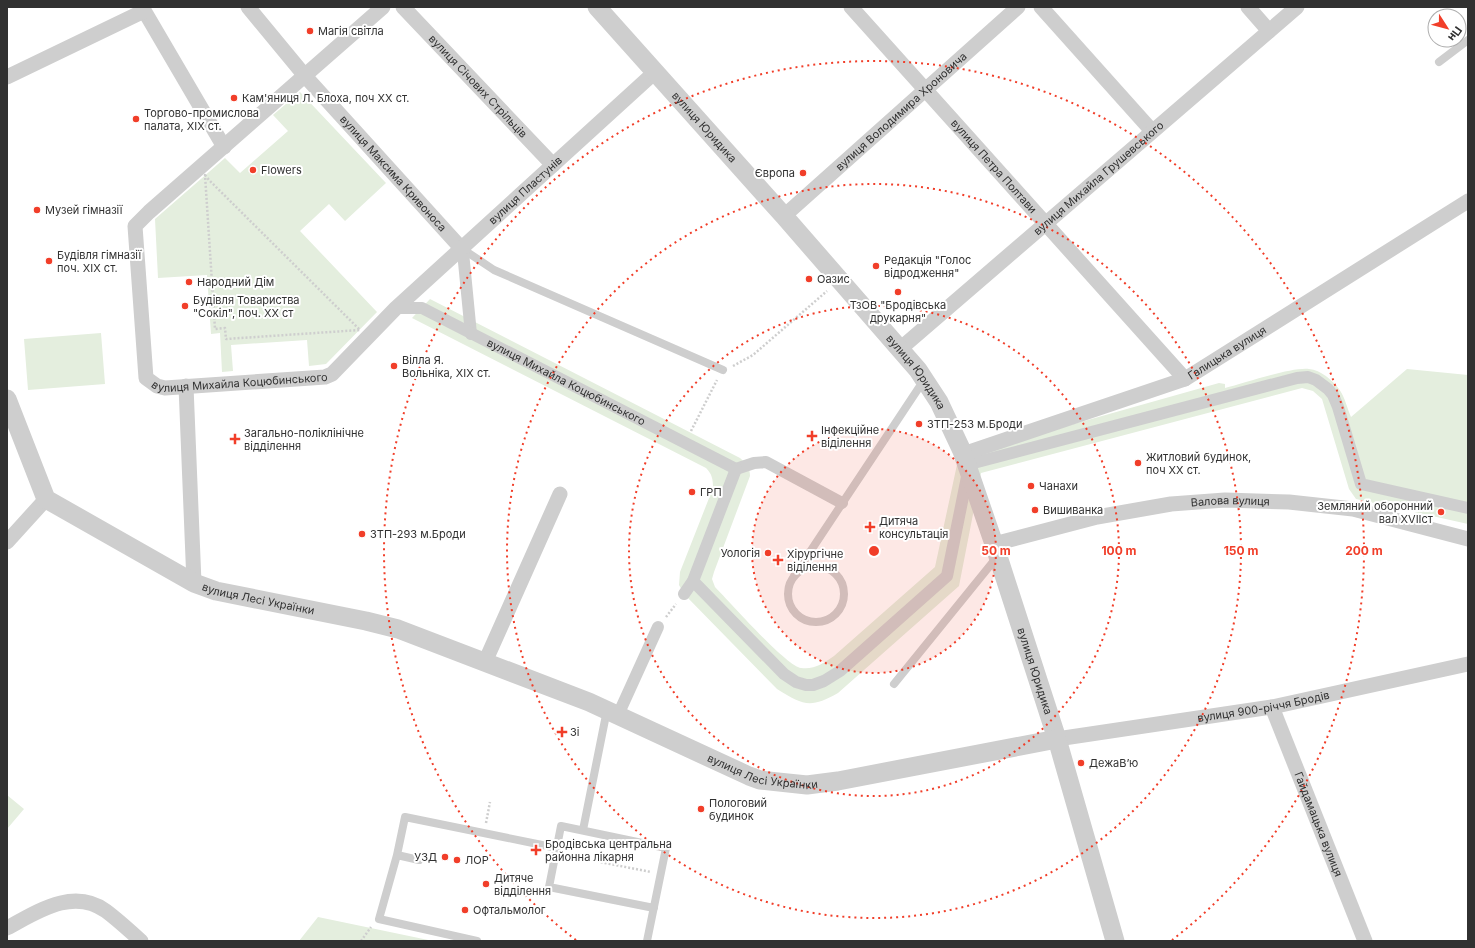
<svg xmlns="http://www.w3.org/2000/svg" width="1475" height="948" font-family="Inter,sans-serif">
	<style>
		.green { fill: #e4eede }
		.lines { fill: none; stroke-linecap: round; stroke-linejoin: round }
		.path { stroke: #cecece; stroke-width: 2.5; stroke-dasharray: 2 2; stroke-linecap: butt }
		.service { stroke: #cecece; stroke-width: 8 }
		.pedestrian { stroke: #cecece; stroke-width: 12 }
		.minor { stroke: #cecece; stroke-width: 15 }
		.tertiary { stroke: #cecece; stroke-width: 19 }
		.ring { fill: none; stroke: #f13e29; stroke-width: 2; stroke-dasharray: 2 4 }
		.poi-dot { fill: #f13e29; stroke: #fff; stroke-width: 1.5 }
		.labels { text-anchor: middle; stroke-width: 4; stroke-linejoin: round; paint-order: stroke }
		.poi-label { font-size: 11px; fill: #313131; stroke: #fff; text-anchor: start }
		.street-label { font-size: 11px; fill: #313131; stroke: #fff }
		.centre { fill: #f13e29; stroke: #fff; stroke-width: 2 }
		.ring-label { font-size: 12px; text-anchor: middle; font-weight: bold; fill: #f13e29; stroke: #fff; stroke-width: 4; stroke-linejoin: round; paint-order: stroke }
	</style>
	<rect width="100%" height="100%" fill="#fff"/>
	<path class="green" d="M300 92 386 183 345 221 329 204 300 231 377 312 326 364 309 366 307 340 231 345 233 371 222 372 220 333 211 334 207 275 158 278 155 219 225 158 240 173 288 131 273 115Z
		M430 299 740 458C747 464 750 468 750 476L714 572 712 579 715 587C729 601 786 666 801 668 814 670 824 663 834 656L935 567 958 460 1003 444 1219 383 1225 384V388C1245 383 1291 367 1309 369 1321 370 1332 380 1339 389 1345 397 1347 408 1351 417L1407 369 1468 375V524L1356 499 1349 489 1322 399 1313 391 1302 388 981 473 959 586 838 693C810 709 803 705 777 689L684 594 679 585 680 572 713 488C713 479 712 474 706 468L412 318Z
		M101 333 105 384 28 390 24 339Z
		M7 795 24 809 7 829Z
		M318 917 433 941H299Z"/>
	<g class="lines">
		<path class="path" d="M205 175 209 180 360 330 226 339 225 328 215 329Z
			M733 366 753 355 827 291
			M691 431 717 380
			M666 617 676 604
			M486 823 490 802
			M603 847 600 862 651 872
			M361 941 371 927"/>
		<path class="service" d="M1439 62 1468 40
			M461 248 494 270 723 370
			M788 594a28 28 0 1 1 56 0a28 28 0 1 1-56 0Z
			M794 576 924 380
			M894 684 997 557
			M583 830 607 710
			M397 855 419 860
			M477 941 379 919 397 855 405 817 557 848
			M647 941 666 848 561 826 549 887 654 908"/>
		<g class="pedestrian">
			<path d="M461 248 463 252 471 334"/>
			<path id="s1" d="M396 308H422L736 469"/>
			<path d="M966 465 1297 378 1308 377 1316 380 1328 389 1333 395 1338 407 1361 484 1468 508"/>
			<path d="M736 469 754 463 766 462 842 503"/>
			<path d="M693 581 784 674 796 682 806 685H813L824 681 840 671 947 576 968 472"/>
			<path d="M684 594 693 581 736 469"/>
			<path d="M618 715 658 627"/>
		</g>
		<g class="minor">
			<path d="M142 7 224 147"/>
			<path id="s2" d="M248 7 305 76 461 248"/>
			<path id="s3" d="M383 7 149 212 135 226 146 378 157 386 165 388 325 377 332 374 396 308 655 72"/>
			<path id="s4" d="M403 7 553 165"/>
			<path id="s5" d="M851 7 1185 379"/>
			<path d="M1041 7 1152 131"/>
			<path d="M1248 7 1269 31"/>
			<path d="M7 77 144 11"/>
			<path id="s6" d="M784 216 1018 7"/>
			<path id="s7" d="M900 349 1297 7"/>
			<path d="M186 386 194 583"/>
			<path id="s8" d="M963 454 1185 379 1468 201"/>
			<path d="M7 542 46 499"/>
			<path id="s9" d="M994 544 1097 517 1171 504 1225 500 1289 502 1353 509 1468 539"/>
			<path d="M485 662 560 494"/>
			<path id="s10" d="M1272 707 1365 941"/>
			<path id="s11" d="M1057 739 1272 707 1468 664"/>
			<path d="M7 928C37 912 73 887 106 911 118 920 130 931 141 941"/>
		</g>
		<g class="tertiary">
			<path id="s12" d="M597 7 784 216 918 370 939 402 962 451 994 544 1057 739 1115 941"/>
			<path id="s13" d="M7 399 46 499 194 583 216 591 366 621 398 629 589 702 749 776 760 780 807 785 838 781 1057 739"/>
		</g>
	</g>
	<circle cx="874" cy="551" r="122" fill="#f13e29" fill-opacity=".12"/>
	<g class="ring">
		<circle cx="874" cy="551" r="122"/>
		<circle cx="874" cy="551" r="245"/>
		<circle cx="874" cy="551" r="367"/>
		<path d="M576 940A490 490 0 1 1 1172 940"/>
	</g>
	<g class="poi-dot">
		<circle cx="310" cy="31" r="4"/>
		<circle cx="234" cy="98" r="4"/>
		<circle cx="136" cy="119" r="4"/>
		<circle cx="253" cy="170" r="4"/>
		<circle cx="803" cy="173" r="4"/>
		<circle cx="37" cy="210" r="4"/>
		<circle cx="49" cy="261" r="4"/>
		<circle cx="876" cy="266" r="4"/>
		<circle cx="809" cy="279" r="4"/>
		<circle cx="189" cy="282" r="4"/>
		<circle cx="898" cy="292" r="4"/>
		<circle cx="185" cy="306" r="4"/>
		<circle cx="394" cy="366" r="4"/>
		<circle cx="919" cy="424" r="4"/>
		<path d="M810 430h4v4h4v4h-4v4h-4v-4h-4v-4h4z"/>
		<path d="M233 433h4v4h4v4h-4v4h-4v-4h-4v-4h4z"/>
		<circle cx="1138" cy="463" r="4"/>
		<circle cx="1031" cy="486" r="4"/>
		<circle cx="692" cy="492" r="4"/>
		<circle cx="1035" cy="510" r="4"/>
		<circle cx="1441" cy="512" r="4"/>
		<path d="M868 521h4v4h4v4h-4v4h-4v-4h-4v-4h4z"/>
		<circle cx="362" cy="534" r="4"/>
		<circle cx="768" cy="553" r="4"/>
		<path d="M776 554h4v4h4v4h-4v4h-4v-4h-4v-4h4z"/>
		<path d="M560 726h4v4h4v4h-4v4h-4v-4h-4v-4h4z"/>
		<circle cx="1081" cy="763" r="4"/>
		<circle cx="701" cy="809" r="4"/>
		<path d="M534 844h4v4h4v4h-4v4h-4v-4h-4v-4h4z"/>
		<circle cx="445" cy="857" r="4"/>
		<circle cx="457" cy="860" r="4"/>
		<circle cx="486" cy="884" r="4"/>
		<circle cx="465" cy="910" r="4"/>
	</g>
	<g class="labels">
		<g class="poi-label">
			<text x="318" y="35">Магія світла</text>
			<text x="242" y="102">Кам'яниця Л. Блоха, поч XX ст.</text>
			<text x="144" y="117">Торгово-промислова<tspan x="144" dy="13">палата, XIX ст.</tspan></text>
			<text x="261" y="174">Flowers</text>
			<text x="795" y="177" text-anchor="end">Європа</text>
			<text x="45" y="214">Музей гімназії</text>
			<text x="57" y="259">Будівля гімназії<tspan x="57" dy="13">поч. XIX ст.</tspan></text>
			<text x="884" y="264">Редакція "Голос<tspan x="884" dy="13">відродження"</tspan></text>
			<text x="817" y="283">Оазис</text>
			<text x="197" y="286">Народний Дім</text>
			<text x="193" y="304">Будівля Товариства<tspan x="193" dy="13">"Сокіл", поч. ХХ ст</tspan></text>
			<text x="898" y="309" text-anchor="middle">ТзОВ "Бродівська<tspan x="898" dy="13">друкарня"</tspan></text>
			<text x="402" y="364">Вілла Я.<tspan x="402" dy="13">Вольніка, XIX ст.</tspan></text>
			<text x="927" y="428">ЗТП-253 м.Броди</text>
			<text x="821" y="434">Інфекційне<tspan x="821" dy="13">віділення</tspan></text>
			<text x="244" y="437">Загально-поліклінічне<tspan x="244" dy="13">відділення</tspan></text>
			<text x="1146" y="461">Житловий будинок,<tspan x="1146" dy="13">поч XX ст.</tspan></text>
			<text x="1039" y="490">Чанахи</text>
			<text x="700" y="496">ГРП</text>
			<text x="1433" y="510" text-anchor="end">Земляний оборонний<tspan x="1433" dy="13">вал XVIIст</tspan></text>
			<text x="1043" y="514">Вишиванка</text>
			<text x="879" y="525">Дитяча<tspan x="879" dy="13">консультація</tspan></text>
			<text x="370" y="538">ЗТП-293 м.Броди</text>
			<text x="760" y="557" text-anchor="end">Уологія</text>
			<text x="787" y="558">Хірургічне<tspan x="787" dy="13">віділення</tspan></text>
			<text x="570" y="736">3і</text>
			<text x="1089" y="767">ДежаВ’ю</text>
			<text x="709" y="807">Пологовий<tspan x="709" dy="13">будинок</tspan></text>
			<text x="545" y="848">Бродівська центральна<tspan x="545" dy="13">районна лікарня</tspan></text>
			<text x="437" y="861" text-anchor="end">УЗД</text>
			<text x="465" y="864">ЛОР</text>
			<text x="494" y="882">Дитяче<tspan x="494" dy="13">відділення</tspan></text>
			<text x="473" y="914">Офтальмолог</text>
		</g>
		<g class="street-label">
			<text dy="4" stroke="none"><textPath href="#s4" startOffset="109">вулиця Січових Стрільців</textPath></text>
			<text dy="4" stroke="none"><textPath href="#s6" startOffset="157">вулиця Володимира Хроновича</textPath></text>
			<text dy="4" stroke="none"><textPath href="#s12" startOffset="161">вулиця Юридика</textPath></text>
			<text dy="4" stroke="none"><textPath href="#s5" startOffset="214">вулиця Петра Полтави</textPath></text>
			<text dy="4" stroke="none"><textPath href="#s2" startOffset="221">вулиця Максима Кривоноса</textPath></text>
			<text dy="4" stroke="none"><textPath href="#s7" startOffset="262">вулиця Михайла Грушевського</textPath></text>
			<text dy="4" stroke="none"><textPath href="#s3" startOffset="940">вулиця Пластунів</textPath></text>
			<text dy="4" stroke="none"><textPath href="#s8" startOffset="284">Галицька вулиця</textPath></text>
			<text dy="4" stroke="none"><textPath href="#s12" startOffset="485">вулиця Юридика</textPath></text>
			<text dy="4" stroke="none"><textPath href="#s3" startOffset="580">вулиця Михайла Коцюбинського</textPath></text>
			<text dy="4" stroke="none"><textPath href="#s1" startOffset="188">вулиця Михайла Коцюбинського</textPath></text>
			<text dy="4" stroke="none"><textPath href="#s9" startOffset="241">Валова вулиця</textPath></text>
			<text dy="4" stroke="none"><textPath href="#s13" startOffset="344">вулиця Лесі Українки</textPath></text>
			<text dy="4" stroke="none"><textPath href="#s12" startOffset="809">вулиця Юридика</textPath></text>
			<text dy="4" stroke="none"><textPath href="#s11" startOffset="209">вулиця 900-річчя Бродів</textPath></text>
			<text dy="4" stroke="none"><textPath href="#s13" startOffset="880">вулиця Лесі Українки</textPath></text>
			<text dy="4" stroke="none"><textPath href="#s10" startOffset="126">Гайдамацька вулиця</textPath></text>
		</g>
	</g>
	<circle cx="874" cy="551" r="6" class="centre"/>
	<g class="ring-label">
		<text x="996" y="555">50 m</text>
		<text x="1119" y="555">100 m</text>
		<text x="1241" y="555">150 m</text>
		<text x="1364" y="555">200 m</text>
	</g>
	<rect width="1475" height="948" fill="none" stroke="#313131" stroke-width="16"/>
	<g transform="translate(1447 28) rotate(126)"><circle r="19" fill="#ffffff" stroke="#adadad"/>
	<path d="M0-3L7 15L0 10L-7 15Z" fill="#f13e29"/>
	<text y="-6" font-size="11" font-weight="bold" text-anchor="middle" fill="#313131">Пн</text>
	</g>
</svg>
